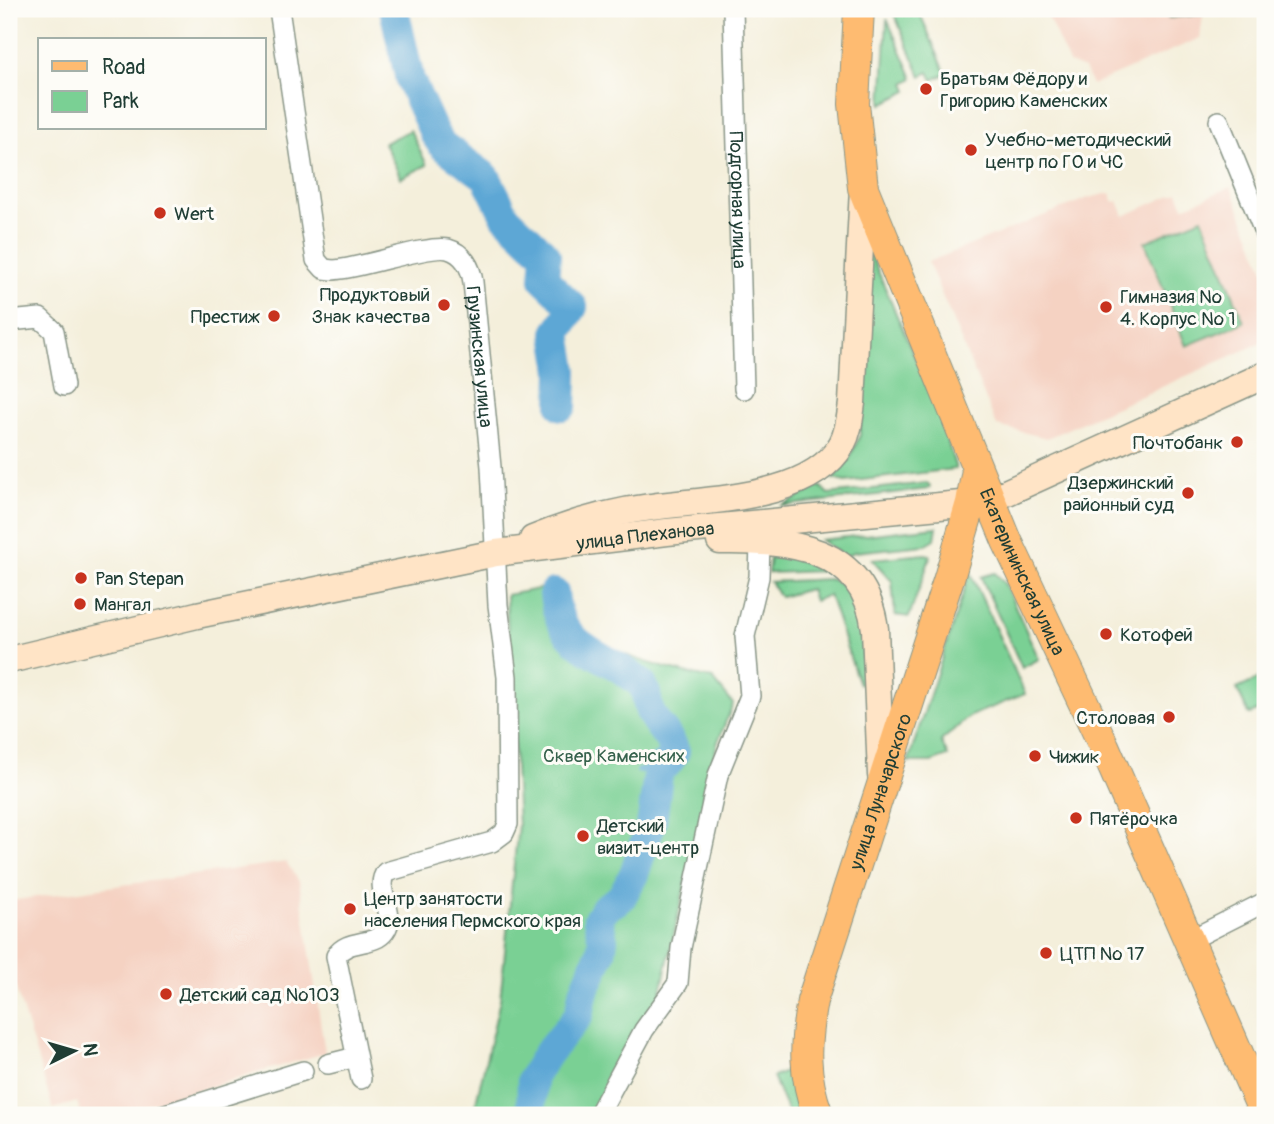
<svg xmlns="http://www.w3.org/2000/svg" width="1274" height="1124" font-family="Pangolin,sans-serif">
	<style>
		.built { fill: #f5d2c2 }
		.green { fill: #7ad094; stroke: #4c8664; stroke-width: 2 }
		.forest { fill: #63b27e; stroke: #417859; stroke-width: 2 }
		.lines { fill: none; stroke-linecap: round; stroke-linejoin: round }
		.stream { stroke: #5da7d5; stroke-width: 5 }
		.river { stroke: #5da7d5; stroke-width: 30 }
		.minor-casing { stroke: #8a9688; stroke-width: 22 }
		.secondary-casing { stroke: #8a9688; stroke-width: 29 }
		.primary-casing { stroke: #8a9688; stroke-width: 32 }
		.minor { stroke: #fff; stroke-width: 19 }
		.secondary { stroke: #ffe4c6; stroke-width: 26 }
		.primary { stroke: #febb71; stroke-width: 30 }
		.poi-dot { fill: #c8321e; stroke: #fdfcf7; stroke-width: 2.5 }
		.labels { text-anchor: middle; stroke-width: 6; stroke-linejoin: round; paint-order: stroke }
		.poi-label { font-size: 19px; fill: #1f3d34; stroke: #fdfcf7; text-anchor: start }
		.street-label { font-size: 19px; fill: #1f3d34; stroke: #fdfcf7 }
		.park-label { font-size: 19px; fill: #36624c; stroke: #fdfcf7 }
	</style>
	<rect width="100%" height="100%" fill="#fdfcf7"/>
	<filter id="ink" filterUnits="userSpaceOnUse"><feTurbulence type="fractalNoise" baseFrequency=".0143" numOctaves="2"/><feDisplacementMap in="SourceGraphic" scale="14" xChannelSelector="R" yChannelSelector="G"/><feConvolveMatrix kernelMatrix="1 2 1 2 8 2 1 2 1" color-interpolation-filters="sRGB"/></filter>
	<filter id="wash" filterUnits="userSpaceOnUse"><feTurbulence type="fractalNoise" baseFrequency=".00686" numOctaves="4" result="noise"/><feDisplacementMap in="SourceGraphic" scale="28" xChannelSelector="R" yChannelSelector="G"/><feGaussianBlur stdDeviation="1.57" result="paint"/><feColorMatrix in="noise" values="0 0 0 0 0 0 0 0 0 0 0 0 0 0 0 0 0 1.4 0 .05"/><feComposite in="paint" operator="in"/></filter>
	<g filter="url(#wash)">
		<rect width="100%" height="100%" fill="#f4efdb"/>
		<path class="built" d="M1044 9H1207L1203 15 1200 38 1092 85 1084 69 1069 63Z
			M1231 187 1265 273V341L1047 438 997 426 928 262 1088 198 1110 193 1114 202 1118 201 1124 216 1178 192 1184 207Z
			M286 862 299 881 325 1053 113 1115H81L77 1102 53 1109 9 966V901Z"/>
		<path class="green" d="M892 9H918L946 74 933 80 929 72 921 76Z
			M887 19 913 78 905 83 908 91 882 104Z
			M410 130 427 165 401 178 384 143Z
			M1202 218 1244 322 1186 346 1145 242Z
			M865 241 939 414 956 469 845 482 833 479 849 460 860 435Z
			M927 483 930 486 928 489 781 506 820 486 828 494Z
			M937 527 935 539 925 545 854 552 845 557 821 540Z
			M790 554 829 571 768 573 770 557Z
			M925 554 930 555V558L909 617 895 615 892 581 872 559Z
			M970 572 1025 694 970 716 941 741 948 756 931 762H908Z
			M995 573 1005 584 1039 659 1022 668 981 577Z
			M829 579C870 589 862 651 863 683L859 684 829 595 814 601 810 589 780 597 770 582Z
			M549 587 556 619C604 651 656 668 713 679L733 704 717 744 659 1000 593 1115H473L500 1000 518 825 506 595Z
			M1265 676V707L1249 715 1237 689Z
			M790 1070 803 1115H789L773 1077Z"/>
		<path class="forest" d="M1163 9H1206L1203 14 1169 18Z"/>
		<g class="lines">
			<path class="stream" d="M638 771 659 768"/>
			<path class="river" d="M394 9 410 80 434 133 442 145 486 177 506 217 546 255 544 279 573 307 557 333 563 371 562 406
				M531 1115 532 1079 546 1055 579 1015 583 994 601 952 603 940 598 919 605 908 621 898 634 874 652 821 659 768 668 763 675 752C670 735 656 726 650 711 645 700 649 690 639 682 603 650 559 651 554 593"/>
		</g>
	</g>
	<g filter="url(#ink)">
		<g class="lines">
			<g class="minor-casing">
				<g id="minor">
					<path id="s1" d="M279 9 316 260 324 269 333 270C361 269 428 244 448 249 463 253 471 267 473 282L491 467 498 605 507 677 508 824 504 833 492 842 386 872C373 889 398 913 385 931 374 947 347 938 336 956L361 1079"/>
					<path id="s2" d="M733 9 744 389"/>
					<path d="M1219 121 1265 234"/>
					<path d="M9 321 40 318 54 331 64 386"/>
					<path d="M1188 941 1265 902"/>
					<path d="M328 1064 356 1057"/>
					<path d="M162 1115 303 1071"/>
					<path d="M598 1115 644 1030 678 983 681 948 718 775 750 696 745 636 759 577 760 543"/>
				</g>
			</g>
			<g class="secondary-casing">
				<g id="secondary">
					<path d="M990 500 1265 375"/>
					<path d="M533 539C572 523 610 512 651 507 706 499 811 500 842 444 849 431 850 417 852 403L863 188"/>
					<path d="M720 541C790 540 864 546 875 629L881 775"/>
					<path id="s3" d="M9 660 197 615 496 553 667 532 971 503"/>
				</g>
			</g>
			<g class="primary-casing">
				<g id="primary">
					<path id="s4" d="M859 9 854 104 863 188 1007 541 1104 746 1265 1115"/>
					<path id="s5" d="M818 1115C803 1075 804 1043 812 1001L949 578 971 503 977 470"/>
				</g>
			</g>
			<use href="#minor" class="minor"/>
			<use href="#secondary" class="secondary"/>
			<use href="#primary" class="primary"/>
		</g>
	</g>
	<g class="poi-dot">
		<circle cx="926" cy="89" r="7"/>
		<circle cx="971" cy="150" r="7"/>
		<circle cx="160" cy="213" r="7"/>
		<circle cx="444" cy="305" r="7"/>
		<circle cx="1106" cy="307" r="7"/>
		<circle cx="274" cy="316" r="7"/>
		<circle cx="1237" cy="442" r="7"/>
		<circle cx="1188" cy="493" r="7"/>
		<circle cx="81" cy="578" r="7"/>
		<circle cx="80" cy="604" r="7"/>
		<circle cx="1106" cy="634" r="7"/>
		<circle cx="1169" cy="717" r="7"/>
		<circle cx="1035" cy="756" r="7"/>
		<circle cx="1076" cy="818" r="7"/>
		<circle cx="583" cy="836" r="7"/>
		<circle cx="350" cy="909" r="7"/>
		<circle cx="1046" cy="953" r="7"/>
		<circle cx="166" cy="994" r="7"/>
	</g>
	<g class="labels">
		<g class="poi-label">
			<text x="940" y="85">Братьям Фёдору и<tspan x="940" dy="22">Григорию Каменских</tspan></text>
			<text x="985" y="146">Учебно-методический<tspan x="985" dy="22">центр по ГО и ЧС</tspan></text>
			<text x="174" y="220">Wert</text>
			<text x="430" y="301" text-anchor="end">Продуктовый<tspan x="430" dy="22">Знак качества</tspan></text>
			<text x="1120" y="303">Гимназия №<tspan x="1120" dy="22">4. Корпус № 1</tspan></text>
			<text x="260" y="323" text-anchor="end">Престиж</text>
			<text x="1223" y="449" text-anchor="end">Почтобанк</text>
			<text x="1174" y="489" text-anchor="end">Дзержинский<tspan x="1174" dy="22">районный суд</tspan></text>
			<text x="95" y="585">Pan Stepan</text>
			<text x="94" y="611">Мангал</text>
			<text x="1120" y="641">Котофей</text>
			<text x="1155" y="724" text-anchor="end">Столовая</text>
			<text x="1049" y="763">Чижик</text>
			<text x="1090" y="825">Пятёрочка</text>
			<text x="597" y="832">Детский<tspan x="597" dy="22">визит-центр</tspan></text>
			<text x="364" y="905">Центр занятости<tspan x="364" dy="22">населения Пермского края</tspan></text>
			<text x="1060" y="960">ЦТП № 17</text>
			<text x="180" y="1001">Детский сад №103</text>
		</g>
		<g class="street-label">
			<text dy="7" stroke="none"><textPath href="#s2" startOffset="191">Подгорная улица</textPath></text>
			<text dy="7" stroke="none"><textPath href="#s1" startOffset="511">Грузинская улица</textPath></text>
			<text dy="7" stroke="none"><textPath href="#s3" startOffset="649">улица Плеханова</textPath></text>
			<text dy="7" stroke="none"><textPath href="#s4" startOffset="595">Екатерининская улица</textPath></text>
			<text dy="7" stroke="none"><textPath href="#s5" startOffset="336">улица Луначарского</textPath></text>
		</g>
		<g class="park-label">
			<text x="614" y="762">Сквер Каменских</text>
		</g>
	</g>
	<rect width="1274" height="1124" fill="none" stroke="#fdfcf7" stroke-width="35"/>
	<rect x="38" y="38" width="228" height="91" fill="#fdfcf7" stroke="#a4b0a9" stroke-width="2"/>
	<rect x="52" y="61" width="35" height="10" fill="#febb71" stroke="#a4b0a9" stroke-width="2"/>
	<text x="102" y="74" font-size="21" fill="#1f3d34">Road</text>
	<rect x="52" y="91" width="35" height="21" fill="#7ad094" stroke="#a4b0a9" stroke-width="2"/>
	<text x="102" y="108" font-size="21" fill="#1f3d34">Park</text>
	<g transform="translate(74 1051) rotate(85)" stroke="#fdfcf7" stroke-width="5" paint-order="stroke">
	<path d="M0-5L12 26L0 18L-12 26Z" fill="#1f3d34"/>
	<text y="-10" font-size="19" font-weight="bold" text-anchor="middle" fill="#1f3d34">N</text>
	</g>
</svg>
